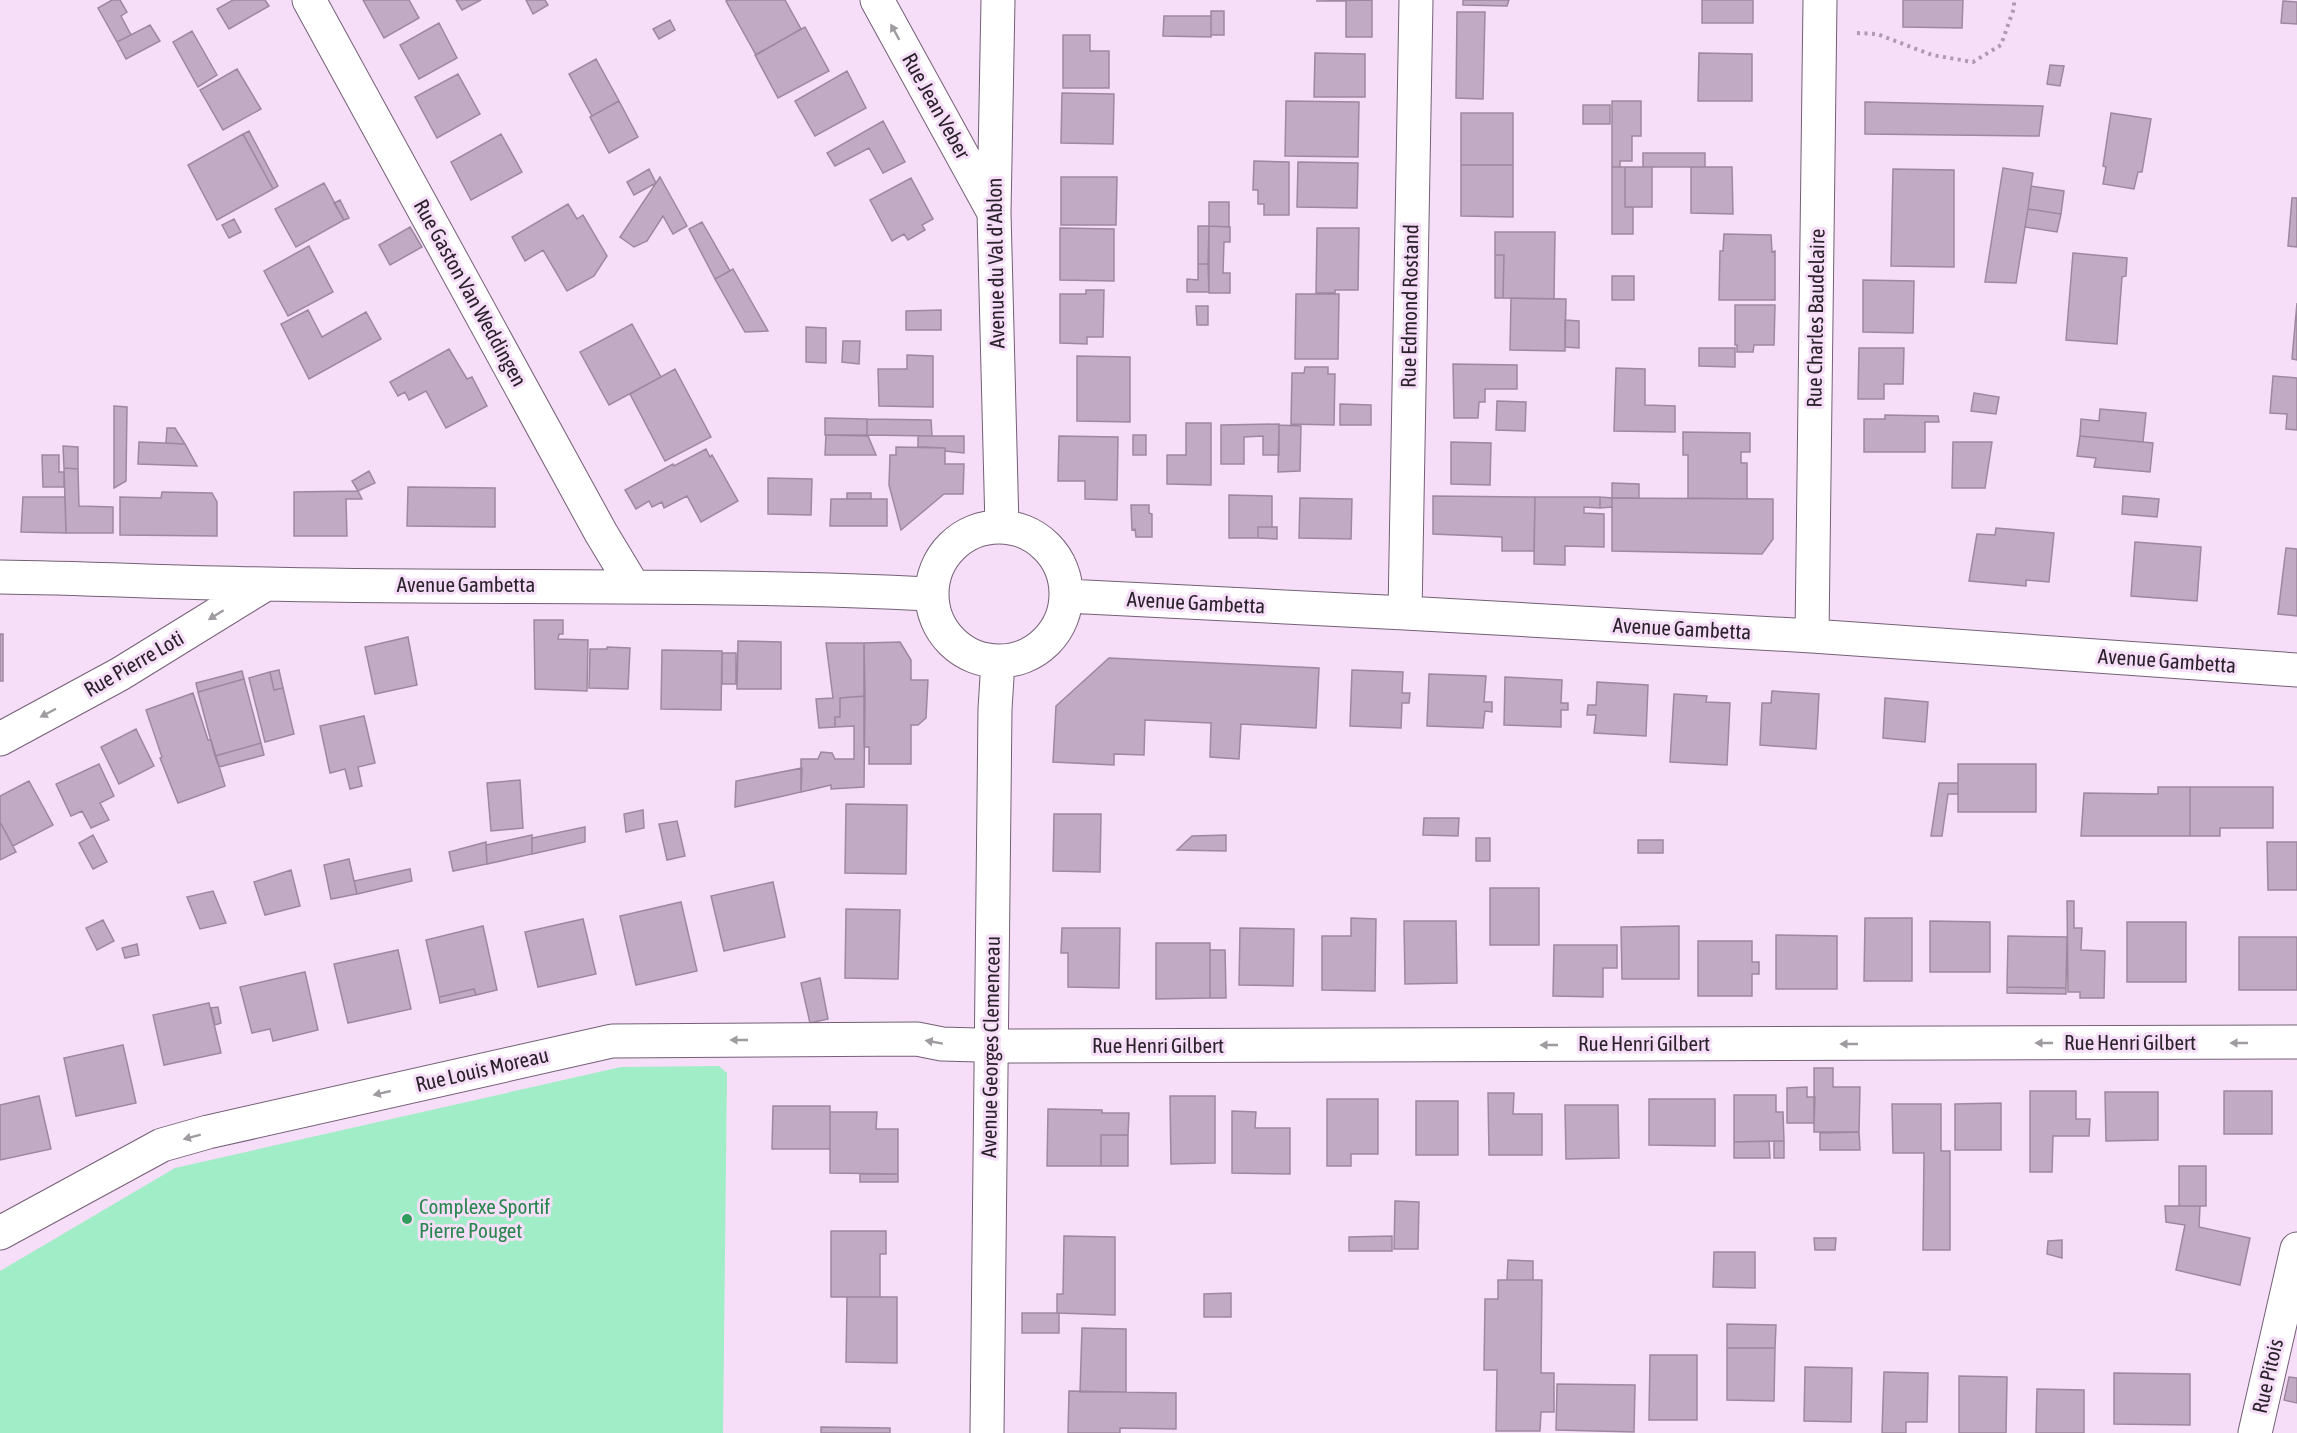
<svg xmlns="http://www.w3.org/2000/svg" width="2297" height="1433" font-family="'Asap Condensed',sans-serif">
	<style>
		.green { fill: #a1edc7 }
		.building { fill: #c1aac3; stroke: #9e889f; stroke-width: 1.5 }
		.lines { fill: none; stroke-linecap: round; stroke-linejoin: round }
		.minor-casing { stroke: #745f76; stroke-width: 35 }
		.path { stroke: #ad9aaf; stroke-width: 4; stroke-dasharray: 3 4.5; stroke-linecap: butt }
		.minor { stroke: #fff; stroke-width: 33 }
		.oneway { fill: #9f9ba0 }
		.leisure-dot { fill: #2e9e5b; stroke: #f6def8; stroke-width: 2 }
		.labels { text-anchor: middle; stroke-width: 6; stroke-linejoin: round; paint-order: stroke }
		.street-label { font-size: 21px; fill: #2a212b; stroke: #f6def8 }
		.leisure-label { font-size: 21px; fill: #27864d; stroke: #f6def8; text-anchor: start }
	</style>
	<rect width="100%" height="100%" fill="#f6def8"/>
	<path class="green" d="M719 1066 727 1073 723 1433H0V1271L175 1168 621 1067Z"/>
	<path class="building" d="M112 0H120L127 12 121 16 131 35 117 42 98 8Z
		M233 0H265L269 6 229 29 217 9Z
		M363 0H409L419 18 384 38Z
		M456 0H481L462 10Z
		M526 0H545L548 5 533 14Z
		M728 0H785L801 29 756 55 726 1Z
		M1372 0V37H1346V1H1316Z
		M1463 0H1509L1507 6 1463 5Z
		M1702 0H1753V23H1702Z
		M1903 0H1963L1962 28 1903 27Z
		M2283 1 2297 2V24L2281 23Z
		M1211 11H1224V35H1211Z
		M1457 12H1485L1483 99 1456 98Z
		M1164 16H1211V37L1163 36Z
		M670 20 675 30 659 39 653 29Z
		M439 23 457 58 419 79 400 45Z
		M150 25 160 41 126 59 117 42Z
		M805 27 829 71 778 98 755 55Z
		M192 31 217 75 198 87 173 42Z
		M1063 35H1090V51H1109V88H1063Z
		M1315 53 1365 54V97H1314Z
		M1699 53 1752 54V101H1698Z
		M596 59 619 101 592 116 569 74Z
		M2050 65 2064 66 2060 86 2047 84Z
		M237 69 261 109 223 130 200 90Z
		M847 71 866 108 815 136 795 101Z
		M458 74 480 114 437 138 415 97Z
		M1062 93 1114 94 1113 144 1061 143Z
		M619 101 638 137 609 153 590 117Z
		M1286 101 1359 102 1358 157 1285 156Z
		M1612 101H1641V136H1632V161H1620V167H1612Z
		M1865 102 2043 106 2039 136 1865 134Z
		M1583 105H1610V124H1583Z
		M1461 113H1513V165H1461Z
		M2111 113 2151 119 2142 172H2138L2134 189 2103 184 2106 167 2103 166Z
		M883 121 905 162 883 173 869 148 835 166 827 153Z
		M249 131 278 186 273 189 243 134Z
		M243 134 273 189 217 220 188 165Z
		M501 134 522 172 471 200 451 162Z
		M1643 153H1705V167H1643Z
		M1254 161 1289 162V215H1264V204H1258V190H1253Z
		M1298 162 1358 163 1357 208 1297 207Z
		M1461 165H1513V217L1461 216Z
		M1612 167H1625V207H1633V234H1612Z
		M1625 167H1652V207H1625Z
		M1691 167H1732L1733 214 1691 213Z
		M2003 168 2033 173 2028 209 2016 283 1985 282Z
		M649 169 656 183 634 195 627 182Z
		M1893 169 1954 170V267L1891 266Z
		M660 177 687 226 673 234 663 216 647 241 634 247 620 237Z
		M1061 177H1117L1116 225H1061Z
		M911 178 933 219 922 225 925 230 908 240 904 234 892 241 870 200Z
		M324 183 344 220 296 247 275 209Z
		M2031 186 2064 191 2061 214 2028 209Z
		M2292 198H2297V247L2288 246Z
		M340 200 349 218 344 220 334 203Z
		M1209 202H1229V227L1209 226Z
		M568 204 577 219 583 215 607 256 594 276 567 291 543 250 525 261 512 237Z
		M2028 209 2061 214 2057 232 2025 227Z
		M234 219 241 232 229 238 222 225Z
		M702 222 730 271 715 279 689 229Z
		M1198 226H1209L1208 264H1198Z
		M1209 226 1230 227V242H1224L1223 273H1230V293H1209Z
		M410 227 422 247 390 265 379 245Z
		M1060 228 1114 229V281L1060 280Z
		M1317 228H1359L1358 290H1335V293H1316Z
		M1495 232H1555L1554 299 1503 298 1504 255H1495Z
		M1724 234 1771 235 1772 252 1775 251V300H1719L1720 251H1723Z
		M309 246 333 292 288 316 264 271Z
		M2073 253 2127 258 2126 276 2122 277 2117 344 2066 340Z
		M1495 255H1504L1503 298H1495Z
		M1198 264H1208L1209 292H1187V279L1198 280Z
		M733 269 768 331 745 332 715 279Z
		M1612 276H1634V300H1612Z
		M1863 280 1914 281 1913 333 1863 332Z
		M1086 290H1104L1103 337H1087V344L1060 343V294H1086Z
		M1296 294H1339L1338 359H1295Z
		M1511 298 1566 299 1565 351 1510 350Z
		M2297 303V360L2292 359Z
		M1735 305H1775L1774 345H1754L1753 352H1737V345H1735Z
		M1196 306H1208V325H1197Z
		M308 310 322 337 366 312 381 339 309 379 281 324Z
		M941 310V330H906V311Z
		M1565 320 1579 321V348L1565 347Z
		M632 324 661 377 609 405 580 352Z
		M806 327 826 328V363L806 362Z
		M843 341H860L859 364 842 362Z
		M1699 348H1735V367L1699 366Z
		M1859 348H1904L1903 384H1884V399H1858Z
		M449 349 467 379 472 377 487 406 446 428 426 391 409 400 405 392 398 396 390 382Z
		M907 355 933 356V407L879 406 878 369H907Z
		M1077 356 1130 357V422L1077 421Z
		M1453 364 1517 365V389H1485V402H1479L1478 418H1454Z
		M1305 367H1328V374H1335L1334 425 1291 424 1292 373H1304Z
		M1616 368 1645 369V405L1675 406V432L1614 431Z
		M675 369 711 437 665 461 630 394Z
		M2273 376 2297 378V430L2286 429 2287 414 2270 413Z
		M1974 393 1999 397 1996 414 1971 411Z
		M1497 401 1526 402 1525 431 1496 430Z
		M1340 404 1371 405V425H1340Z
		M114 406 127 407 126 481 114 488Z
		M2100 409 2146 413 2143 442 2080 436 2081 419 2099 421Z
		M1885 415 1938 416 1939 422H1925V452H1864V419H1885Z
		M825 418 867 419V435H825Z
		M867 419 931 420 932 436 867 435Z
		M1186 423H1211V485L1167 484V455H1186Z
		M1279 424V455H1263V436L1244 437V464H1221V425Z
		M1279 425 1301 426 1300 471 1278 472Z
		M167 428H175L185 444 166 443Z
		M1683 432 1750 433V452H1741V463H1747V499L1688 498V455H1683Z
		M826 435 868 436 876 455H825Z
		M1133 435H1146V455H1133Z
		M918 436H964V453L945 451V448L918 447Z
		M1059 436 1118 437 1117 500 1085 499V481H1058Z
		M2080 436 2153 443 2150 472 2094 467 2096 458 2077 456Z
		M139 442 185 444 197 466 138 464Z
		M1451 442 1491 443 1490 485 1451 484Z
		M1953 442H1992L1985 488H1952Z
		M63 446 78 447V469L64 468Z
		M896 447 945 448V464H964L963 494H944L901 530 889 485 890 455H896Z
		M706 449 710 457 712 455 738 501 701 522 687 496 664 508 662 502 652 507 649 501 636 509 625 490 673 464 674 466Z
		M42 455H59V472H64V487H43Z
		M64 468 78 469 79 506 113 507V533H66Z
		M369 471 375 483 358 491 352 481Z
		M768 478 812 479 811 515 768 514Z
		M1612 483 1639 484V498H1612Z
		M408 487 495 488V527L407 526Z
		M358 491 362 499H346L347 536H294V492Z
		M162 492 212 493 217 502V536L120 535V497L161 498Z
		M847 493H871V499H847Z
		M1229 495 1272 496V527H1258V538H1229Z
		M1433 496 1535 497 1534 551H1502V537L1433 534Z
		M2123 496 2159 499 2157 517 2122 514Z
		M23 497H65L66 533 21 532Z
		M1535 497H1600V508L1584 507V513L1604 514V547L1565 546V565L1534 564Z
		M1600 497 1612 498V507L1600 508Z
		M1300 498 1352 499 1351 539 1299 538Z
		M1612 498 1773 499V539L1762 554 1612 551Z
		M831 499H887V526H830Z
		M1131 505H1149V513L1152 514V537H1136L1135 529 1132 530Z
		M1258 527H1277V539L1258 538Z
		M1996 528 2054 533 2049 582 2026 580V586L1969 581 1977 534 1995 535Z
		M2135 542 2201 547 2197 601 2131 596Z
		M2286 548 2297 549V616L2278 614Z
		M534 620H563V634H559L558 639 588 640 587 691 535 689Z
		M0 634H3V681H0Z
		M408 637 417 685 375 694 365 647Z
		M738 641 781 642V689H737Z
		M900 642 911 660V680H928L926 718 918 725H911V764H869V747H864V643Z
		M826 643H864L865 696 840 698V717H835V727L819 728 816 699 833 698Z
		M607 647 630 648 628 689 589 688 590 649H607Z
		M662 650 722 651 721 710 661 709Z
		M722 653H736V684H722Z
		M1109 658 1319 668 1316 728 1241 724 1239 759 1210 757 1211 723 1145 720 1144 755 1114 754V765L1053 762 1056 706Z
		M279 670 283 688 274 690 270 672Z
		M1352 670 1403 672 1402 693H1410L1409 703H1402L1401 728 1350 726Z
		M242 671 244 679 198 692 196 683Z
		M270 672 274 690 283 688 294 734 265 742 249 678Z
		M1429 674 1486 676 1484 702H1492V712L1485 711 1483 728 1427 726Z
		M1505 677 1562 680 1561 703H1568V710H1561V727L1504 725Z
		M244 679 261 743 215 756 198 692Z
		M1597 682 1648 685 1646 736 1594 733 1596 715H1587L1588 705H1596Z
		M1772 691 1819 694 1816 749 1760 745 1762 703H1771Z
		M193 693 208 740H211L225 786 178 803 160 758 162 757 146 710Z
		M1674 694 1707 696 1706 702 1730 703 1727 765 1670 762Z
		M865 696 864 787 831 789V785L801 792V759H818L821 752 832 753 835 759H854V726L835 727V717H840V698Z
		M1885 698 1928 702 1925 742 1883 738Z
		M364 716 375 763 358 767 362 786 350 789 345 769 330 773 320 726Z
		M136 729 154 766 119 784 101 747Z
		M261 743 264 755 219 767 215 756Z
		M99 764 114 796 100 803 109 820 91 828 82 811 71 816 56 784Z
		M1958 764H2036V812H1958Z
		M802 768 801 792 735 807 736 781Z
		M520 780 523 828 491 831 487 783Z
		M29 781 53 825 13 846 0 822V796Z
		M1939 783H1958V794H1948L1942 836H1931Z
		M2158 787H2190V836H2081L2084 793 2158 794Z
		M2190 787H2273V828H2220V836H2190Z
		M846 804 907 805 906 874 845 873Z
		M643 810 644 828 626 832 624 814Z
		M1054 814H1101L1100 872 1053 871Z
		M1424 818H1459L1458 836 1423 835Z
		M677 821 685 856 667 860 659 824Z
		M0 822 16 852 0 860Z
		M585 827V842L532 854V838Z
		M93 835 107 862 93 869 79 843Z
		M532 835V854L487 864 486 845Z
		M1226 835V851L1177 850 1192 836Z
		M1476 838H1490V861H1476Z
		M1638 840H1663V853H1638Z
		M486 842 487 864 453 871 449 852Z
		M2267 842H2297V890H2268Z
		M349 859 357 894 331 899 324 865Z
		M410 869 412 881 357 894 354 881Z
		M291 870 300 906 265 915 254 882Z
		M773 882 785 937 724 951 711 896Z
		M1490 888H1539V945H1490Z
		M213 891 226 923 200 929 187 897Z
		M2067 901H2074V928H2082L2081 950 2105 951 2104 998H2080V992H2068Z
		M681 902 697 971 636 985 620 916Z
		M846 909 900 910 898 979 845 978Z
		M1351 918 1376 919 1375 991 1322 990V936H1351Z
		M1865 918H1912V981H1864Z
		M583 919 596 974 538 987 525 932Z
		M103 920 114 941 97 950 86 928Z
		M1404 921H1456L1457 983 1405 984Z
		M1930 921 1990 922V972H1930Z
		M2127 922H2186V982H2127Z
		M483 926 497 990 476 995 474 989 439 997 426 940Z
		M1679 926V979H1622L1621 927Z
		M1062 928H1120L1119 988 1068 987V953H1061Z
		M1240 928 1294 929 1293 986 1239 985Z
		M1776 935 1837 936V989H1776Z
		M2008 936 2067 937 2066 988 2007 987Z
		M2239 937H2297V990H2239Z
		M1698 941H1752V962H1759V974H1752V996H1698Z
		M1156 943H1210V998L1156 999Z
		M137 944 139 955 125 958 122 948Z
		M1554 945H1617V968H1603V997L1553 996Z
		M398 950 411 1009 348 1023 334 964Z
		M1210 950H1225L1226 998H1210Z
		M305 972 318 1030 273 1041 270 1029 252 1033 240 987Z
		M820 978 828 1019 810 1023 801 983Z
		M2007 987 2066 988V994L2007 993Z
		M474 989 476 995 440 1003 439 997Z
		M209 1003 221 1053 164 1065 153 1015Z
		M218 1007 221 1023 215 1025 211 1008Z
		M123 1045 136 1103 76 1116 64 1058Z
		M1814 1068H1833V1087H1860L1859 1132H1814Z
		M1807 1087V1097H1815L1814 1123H1787V1088Z
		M2030 1091H2076V1119H2090L2089 1136H2053L2052 1172H2030Z
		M2224 1091H2272V1134H2224Z
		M2105 1092H2158V1140L2106 1141Z
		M1488 1093H1514L1513 1114H1542V1155H1489Z
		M1734 1095H1776V1112H1783L1784 1141 1734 1142Z
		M39 1096 51 1149 0 1160V1105Z
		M1170 1096H1215V1163L1171 1164Z
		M1327 1099H1378V1154H1351V1166H1327Z
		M1649 1099H1715V1146L1649 1145Z
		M1416 1101H1458V1155H1416Z
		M2001 1103V1150H1955V1104Z
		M1892 1104H1941V1151H1950V1250H1923L1924 1153H1893Z
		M1565 1105H1618L1619 1158 1566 1159Z
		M773 1106H830V1149H772Z
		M1048 1109 1102 1110V1113H1129L1128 1135H1101V1166H1047Z
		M1232 1111 1256 1112 1255 1128H1290V1174L1232 1173Z
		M830 1112H877L876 1129H898V1174L830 1173Z
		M1859 1132 1860 1150H1820V1133Z
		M1101 1135H1128V1166H1101Z
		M1769 1141 1770 1158H1734V1142Z
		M1774 1141H1784V1158H1774Z
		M2179 1166H2206V1206H2179Z
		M860 1174H898V1182H860Z
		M1395 1201 1419 1202 1418 1249H1394Z
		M2165 1206H2200L2199 1227 2250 1238 2240 1285 2176 1270 2185 1225 2166 1222Z
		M831 1231H886V1254H880V1297H831Z
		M1064 1236 1115 1237V1315L1057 1313V1294H1063Z
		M1392 1236V1251H1349V1237Z
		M1814 1238H1836L1835 1250H1815Z
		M2062 1240V1258L2047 1254 2048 1241Z
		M1714 1252H1755V1288L1713 1287Z
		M1508 1260 1533 1261V1280H1507Z
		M1498 1280H1542L1541 1373H1554V1412H1541L1540 1431H1496L1497 1370H1484L1485 1299H1498Z
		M1231 1293V1317H1204V1294Z
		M847 1297H897V1363L846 1362Z
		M1022 1313H1059V1333H1022Z
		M1727 1324 1776 1325 1775 1348H1727Z
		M1082 1328 1126 1329V1392H1080Z
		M1727 1348H1775L1774 1401 1727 1400Z
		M1650 1355H1697V1420H1649Z
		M1805 1367 1852 1368 1851 1422 1804 1421Z
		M1884 1372 1928 1373 1927 1422H1906V1433H1882Z
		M2114 1373 2190 1374V1425L2114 1424Z
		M1959 1376 2007 1377 2006 1433H1959Z
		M2289 1377 2297 1378V1403L2284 1400Z
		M1557 1384 1635 1385 1634 1432 1556 1430Z
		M2037 1389 2084 1390V1433H2036Z
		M1069 1391 1176 1393V1429L1120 1428V1433H1068Z
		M821 1427 890 1428V1433H821Z"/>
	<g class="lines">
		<g class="minor-casing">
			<path id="minor" d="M309 0 601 533 633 586
				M877 0 993 211
				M998 0 994 212 1002 527
				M932 594a67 67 0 1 1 134 0a67 67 0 1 1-134 0Z
				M0 577C89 578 178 583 267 584 489 589 710 583 932 594
				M1066 596 1405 613 1812 636 2297 670
				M1405 613 1416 0
				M1812 636 1820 0
				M0 739 120 674 266 584
				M0 1233 162 1145 208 1132 612 1041 917 1039 942 1044 1013 1046 2297 1042
				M987 1433 995 709 998 661
				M2255 1433 2297 1249"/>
		</g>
		<path class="path" d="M1857 33 1877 34 1932 55 1973 62 2001 45 2014 8V0"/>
		<use href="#minor" class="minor"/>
	</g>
	<defs><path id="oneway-solid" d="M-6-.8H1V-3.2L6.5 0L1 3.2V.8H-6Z" transform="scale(1.5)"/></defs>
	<g class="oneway">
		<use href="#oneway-solid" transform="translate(895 32) rotate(-119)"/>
		<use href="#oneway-solid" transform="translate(216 615) rotate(148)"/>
		<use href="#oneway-solid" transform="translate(48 713) rotate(152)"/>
		<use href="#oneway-solid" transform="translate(739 1040) rotate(180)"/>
		<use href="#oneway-solid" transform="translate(934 1042) rotate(-170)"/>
		<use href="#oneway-solid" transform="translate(2044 1043) rotate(180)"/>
		<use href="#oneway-solid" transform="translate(2239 1043) rotate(180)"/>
		<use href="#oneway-solid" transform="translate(1849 1044) rotate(180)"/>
		<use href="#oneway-solid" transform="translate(1549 1045) rotate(180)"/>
		<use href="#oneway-solid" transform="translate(382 1093) rotate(167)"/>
		<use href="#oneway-solid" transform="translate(192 1137) rotate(165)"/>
	</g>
	<circle class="leisure-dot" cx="407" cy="1219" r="6"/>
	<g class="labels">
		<g class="street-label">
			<text transform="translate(936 106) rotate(61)" y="7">Rue Jean Veber</text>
			<text transform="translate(996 263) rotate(-91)" y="7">Avenue du Val d'Ablon</text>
			<text transform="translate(470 293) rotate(61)" y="7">Rue Gaston Van Weddingen</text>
			<text transform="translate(1410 306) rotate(-89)" y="7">Rue Edmond Rostand</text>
			<text transform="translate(1816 318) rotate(-89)" y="7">Rue Charles Baudelaire</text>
			<text x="466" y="592">Avenue Gambetta</text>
			<text transform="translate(1196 603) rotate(3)" y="7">Avenue Gambetta</text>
			<text transform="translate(1682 629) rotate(3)" y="7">Avenue Gambetta</text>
			<text transform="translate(2167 661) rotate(4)" y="7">Avenue Gambetta</text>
			<text transform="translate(134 664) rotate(-30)" y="7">Rue Pierre Loti</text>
			<text x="2130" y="1050">Rue Henri Gilbert</text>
			<text x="1644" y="1051">Rue Henri Gilbert</text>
			<text x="1158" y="1053">Rue Henri Gilbert</text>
			<text transform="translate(991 1047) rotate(-89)" y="7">Avenue Georges Clemenceau</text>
			<text transform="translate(482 1070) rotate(-13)" y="7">Rue Louis Moreau</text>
			<text transform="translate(2268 1376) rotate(-77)" y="7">Rue Pitois</text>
		</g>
		<g class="leisure-label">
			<text x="419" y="1214">Complexe Sportif<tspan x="419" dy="24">Pierre Pouget</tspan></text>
		</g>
	</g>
</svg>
